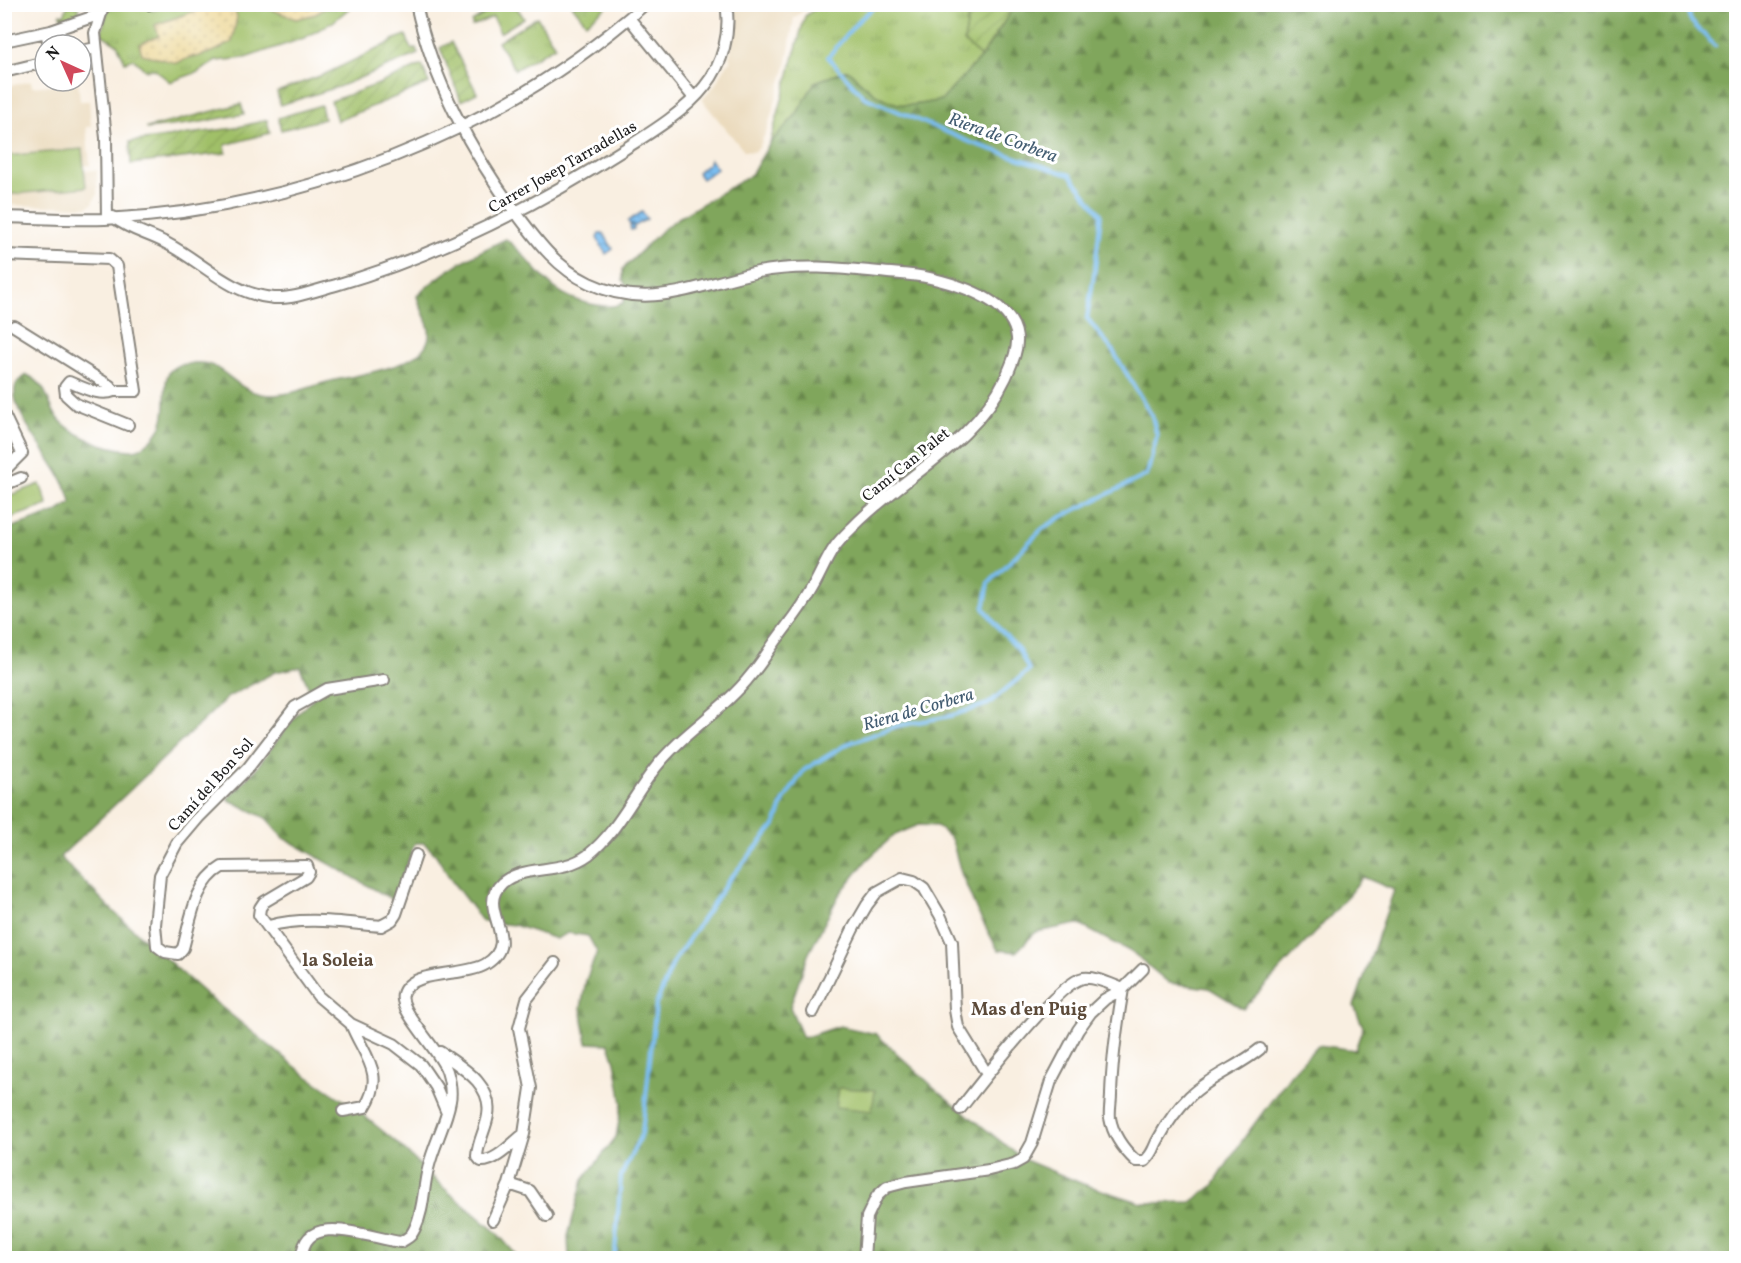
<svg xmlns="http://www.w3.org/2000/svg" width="1741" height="1263" font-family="Vollkorn,serif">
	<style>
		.built { fill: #ead9ba }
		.grass { fill: url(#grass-tufts); stroke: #5e6e42; stroke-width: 1.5 }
		.forest { fill: url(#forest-firs); stroke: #4e613c; stroke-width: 1.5; fill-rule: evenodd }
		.sand { fill: url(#sand-dots); stroke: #857b5d; stroke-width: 1.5 }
		.garden { fill: url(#garden-furrows); stroke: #5e6e42; stroke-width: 1.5 }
		.pitch { fill: #a0c068; stroke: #5e6e42; stroke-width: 1.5 }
		.water { fill: url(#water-waves); stroke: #4b6c86; stroke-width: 1.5 }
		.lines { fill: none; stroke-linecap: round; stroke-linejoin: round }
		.stream { stroke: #7abdf0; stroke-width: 4 }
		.street-casing { stroke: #8a867e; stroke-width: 14 }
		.street { stroke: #fff; stroke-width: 10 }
		.rail-casing { stroke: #1c1c1c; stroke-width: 6 }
		.rail { stroke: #fff; stroke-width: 4; stroke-dasharray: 11; stroke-linecap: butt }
		.labels { text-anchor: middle; stroke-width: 6; stroke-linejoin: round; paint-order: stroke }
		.street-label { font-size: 16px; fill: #1c1c1c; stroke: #fff }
		.water-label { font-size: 18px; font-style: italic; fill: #425c71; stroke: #fff }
		.neighbourhood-label { font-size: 18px; font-weight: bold; fill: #5c4a39; stroke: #fff }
	</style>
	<defs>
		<pattern id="grass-tufts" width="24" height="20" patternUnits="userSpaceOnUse" patternTransform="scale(1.5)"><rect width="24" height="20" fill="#a0c068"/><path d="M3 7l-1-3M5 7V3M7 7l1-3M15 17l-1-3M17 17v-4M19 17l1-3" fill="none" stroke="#89a45a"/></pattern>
		<pattern id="forest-firs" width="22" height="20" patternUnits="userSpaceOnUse" patternTransform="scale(1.5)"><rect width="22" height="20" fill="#80a65c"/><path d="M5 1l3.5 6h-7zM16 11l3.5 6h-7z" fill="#68864b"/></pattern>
		<pattern id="sand-dots" width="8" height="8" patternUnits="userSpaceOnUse" patternTransform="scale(1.5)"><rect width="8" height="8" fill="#eeda9e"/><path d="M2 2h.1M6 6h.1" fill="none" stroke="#ccba88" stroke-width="1.8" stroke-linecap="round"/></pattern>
		<pattern id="garden-furrows" width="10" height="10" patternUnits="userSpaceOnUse" patternTransform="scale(1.5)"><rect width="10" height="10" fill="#a0c068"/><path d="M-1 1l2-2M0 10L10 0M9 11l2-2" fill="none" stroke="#89a45a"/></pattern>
		<pattern id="water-waves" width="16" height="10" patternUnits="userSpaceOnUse" patternTransform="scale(1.5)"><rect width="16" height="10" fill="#7abdf0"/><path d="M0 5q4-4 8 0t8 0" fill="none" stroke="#69a2cd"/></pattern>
	</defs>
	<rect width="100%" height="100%" fill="#fff"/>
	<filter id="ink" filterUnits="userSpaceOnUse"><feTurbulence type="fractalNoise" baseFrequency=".0167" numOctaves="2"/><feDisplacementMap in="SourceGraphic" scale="12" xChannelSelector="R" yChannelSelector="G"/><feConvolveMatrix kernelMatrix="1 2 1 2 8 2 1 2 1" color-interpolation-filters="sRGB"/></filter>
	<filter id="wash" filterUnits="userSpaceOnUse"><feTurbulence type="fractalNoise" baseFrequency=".008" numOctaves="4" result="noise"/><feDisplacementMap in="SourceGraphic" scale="24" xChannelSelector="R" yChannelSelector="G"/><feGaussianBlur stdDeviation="1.35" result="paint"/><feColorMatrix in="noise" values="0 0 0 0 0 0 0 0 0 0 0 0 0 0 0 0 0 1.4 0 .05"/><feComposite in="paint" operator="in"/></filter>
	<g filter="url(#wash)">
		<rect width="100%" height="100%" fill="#f9efe1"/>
		<path class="built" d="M734 5H810L794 18 787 63 767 129 759 148 753 152 744 151 702 100 714 86 731 59 729 58 738 19 735 17Z
			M31 81 32 87 78 82 80 101H89L91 126 86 127 90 165 84 166V171L97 170V195L92 204 87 207 5 205V87Z"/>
		<path class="grass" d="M500 4 515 5 524 18 500 33 493 17 472 26V22Z
			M68 5H78L81 17 63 23 60 14 64 15Z
			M120 5H150L152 11 170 5H212L156 25 159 36 176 63 194 56 227 10 214 5H260L296 19 316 14 330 5H353L333 22 304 38 245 58 216 61 198 72 170 82 154 69 145 70 134 59 125 62 117 44 101 34 108 9Z
			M572 5H609L586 23Z
			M821 5H973L969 14 964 42 981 57 942 100C930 102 916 106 904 105 880 102 864 85 847 70L815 82 796 115 770 143 805 16Z
			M537 17 555 46 515 70 498 42Z"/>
		<path class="forest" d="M1021 5H1736V1258H569L568 1236 583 1180 616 1137 622 1104 615 1062 609 1044 587 1043 581 1008 586 980 597 952 588 936 568 933 556 939 514 925 483 922 451 880 436 855 424 843H415L393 900 284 838 266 818 227 799 254 771 299 712 313 699 300 667 275 672 228 697 60 857 115 913 209 997 307 1076 352 1106 395 1141 444 1188 496 1232 519 1258H5L4 530 57 512 71 503C68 473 9 416 15 388 16 381 21 379 27 375 46 383 46 398 55 414 69 435 107 449 131 450 141 450 144 446 151 440 177 417 155 377 175 367 179 365 185 364 188 364 222 356 231 389 261 394 284 398 306 388 327 382 352 375 415 369 427 343 435 328 420 311 417 296 442 271 474 254 506 239 539 265 544 294 591 304 603 306 612 308 623 303L628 289 623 280V269L661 231 678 218 751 175 770 143 796 115 815 82 848 70C864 85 880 102 904 105 916 106 930 102 942 100L981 57 1011 11ZM918 825 937 826 952 840 961 873 977 911 998 950 1016 952 1036 932 1078 924 1133 953 1169 983 1209 988 1243 1009 1336 910 1363 877 1394 890 1354 1006 1363 1027 1355 1050 1318 1045 1291 1074 1241 1142 1213 1186 1191 1202 1142 1203 1083 1184 1023 1159 939 1092 876 1034 840 1026 803 1038 790 1007 808 955 839 895 866 861 893 836Z"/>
		<path class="sand" d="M212 5 235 11 237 17 232 42 217 50 194 58V56L176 63 142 54 139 44 159 36 155 25Z
			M260 5H330L316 14 296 19Z"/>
		<path class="garden" d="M973 5H1021L1011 11 981 57 964 42 969 14Z
			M406 35 411 49 416 48 418 54 338 87 280 105 277 92 325 74 392 42V40Z
			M451 42 477 93 461 101 440 48Z
			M422 65 429 83 337 121 331 101 376 85Z
			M241 104 244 114 196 123 147 129V128Z
			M321 105 324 119 281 130 278 118Z
			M267 120 270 133 225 145 226 153 131 164 130 142 234 128Z"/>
		<path class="pitch" d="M82 149 86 187 5 195V156Z
			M40 484 48 505 5 520V497Z
			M839 1088 875 1090 872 1111 836 1107Z"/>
		<path class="water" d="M710 159 717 169 702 179 697 172 708 164Z
			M642 212 647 219 635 226 633 225 634 229 631 230 630 227 632 224 630 225 628 221Z
			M599 234H604L613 249 606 254 597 238Z"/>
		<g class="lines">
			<path class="stream" d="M1685 4 1691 21 1715 46
				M612 1258 615 1252 621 1176 642 1133 656 1004 674 961 728 881 775 825 784 800 804 770 847 744 897 726 950 716 988 704 1029 670 1019 650 1001 631 984 608 989 583 1042 529 1063 516 1147 475 1157 436 1152 416 1113 351 1087 318 1095 268 1101 214 1070 175 972 143 864 97 828 57 858 21 878 4"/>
		</g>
	</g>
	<g filter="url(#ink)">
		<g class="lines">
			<g class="street-casing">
				<path id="street" d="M104 4 95 33 106 138 107 219
					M629 18 694 98
					M46 32 49 45
					M4 41 51 31 101 14
					M81 51 96 48
					M4 72 45 62
					M4 217C38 218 72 220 105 219 298 210 500 133 645 4
					M113 217C132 231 147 233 166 243 203 262 229 294 274 298 294 299 317 290 336 285 438 255 534 207 623 150 650 133 686 111 705 86 723 64 731 32 726 4
					M4 255 109 259 117 266 136 391H114
					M14 326 110 386 114 391C100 397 82 387 69 382L65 387 66 395 76 404 128 425
					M4 415 22 453 4 471
					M4 485 21 478
					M384 680 327 689 295 707 248 768 199 817 177 843 160 875 155 925 157 946 165 952 178 954 183 948C191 920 194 883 222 867L307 866 309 872 306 877 264 902 260 908 259 915 318 996 351 1024 394 1044 421 1065 436 1087 447 1113
					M269 926C305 916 344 923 381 926L392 920 396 914 416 855
					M1123 989C1117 1024 1112 1059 1111 1095 1111 1102 1109 1111 1110 1118 1113 1135 1123 1149 1136 1161H1145C1156 1150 1152 1149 1159 1138 1167 1123 1178 1108 1190 1096 1211 1076 1238 1067 1260 1049
					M813 1012 853 929 867 905 877 892 902 878 914 881 924 888 940 915 952 942 955 1010 958 1027 987 1074
					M440 1052C461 1067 493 1084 488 1115 486 1129 478 1141 477 1156L481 1161C496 1162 512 1143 524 1134
					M960 1109C979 1085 1057 983 1083 978 1096 976 1112 985 1123 989
					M343 1111 365 1107C386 1074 364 1056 351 1024
					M509 1184 530 1191 547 1216
					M493 1220 509 1184 524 1134 531 1088 519 1028 527 999 555 963
					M302 1258C303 1208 374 1240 401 1242 410 1236 410 1238 415 1228 424 1210 423 1188 428 1169 433 1146 446 1124 450 1101 452 1091 450 1081 447 1071 439 1049 398 1011 403 994 410 969 466 977 486 964 524 940 474 909 502 883 524 864 561 875 588 855 618 831 633 796 656 767 683 732 724 710 751 675 760 665 767 653 775 642 787 625 800 610 810 592 819 578 825 561 834 548 840 539 848 532 855 525 905 474 974 445 1006 377 1011 365 1018 351 1017 338 1013 301 960 285 930 278 913 274 896 274 879 272 839 268 798 264 758 272 699 284 650 312 589 283 557 268 538 242 517 214 471 153 432 78 416 4
					M864 1258 867 1217 877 1196 887 1187 906 1182 989 1170 1014 1164 1023 1159 1032 1143 1051 1081 1078 1030 1091 1012 1105 999 1123 989 1143 969"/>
			</g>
			<use href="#street" class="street"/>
			<g class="rail-casing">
				<path id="rail" d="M149 8 158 4"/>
			</g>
			<use href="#rail" class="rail"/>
		</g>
	</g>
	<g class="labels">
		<g class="street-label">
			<text transform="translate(562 166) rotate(-30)" y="6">Carrer Josep Tarradellas</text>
			<text transform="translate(905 464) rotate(-39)" y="6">Camí Can Palet</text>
			<text transform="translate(210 784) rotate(-48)" y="6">Camí del Bon Sol</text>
		</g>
		<g class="water-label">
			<text transform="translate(1003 137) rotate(20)" y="6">Riera de Corbera</text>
			<text transform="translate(918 709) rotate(-16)" y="6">Riera de Corbera</text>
		</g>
		<g class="neighbourhood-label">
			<text x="338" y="966">la Soleia</text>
			<text x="1029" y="1015">Mas d'en Puig</text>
		</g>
	</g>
	<rect width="1741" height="1263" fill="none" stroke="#fff" stroke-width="24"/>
	<g transform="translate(63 63) rotate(315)"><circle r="28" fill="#ffffff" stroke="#a4a4a4" stroke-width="1.5"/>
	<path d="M0-4.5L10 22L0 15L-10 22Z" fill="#d1495b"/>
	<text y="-9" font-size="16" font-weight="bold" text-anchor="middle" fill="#1c1c1c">N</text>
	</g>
</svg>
